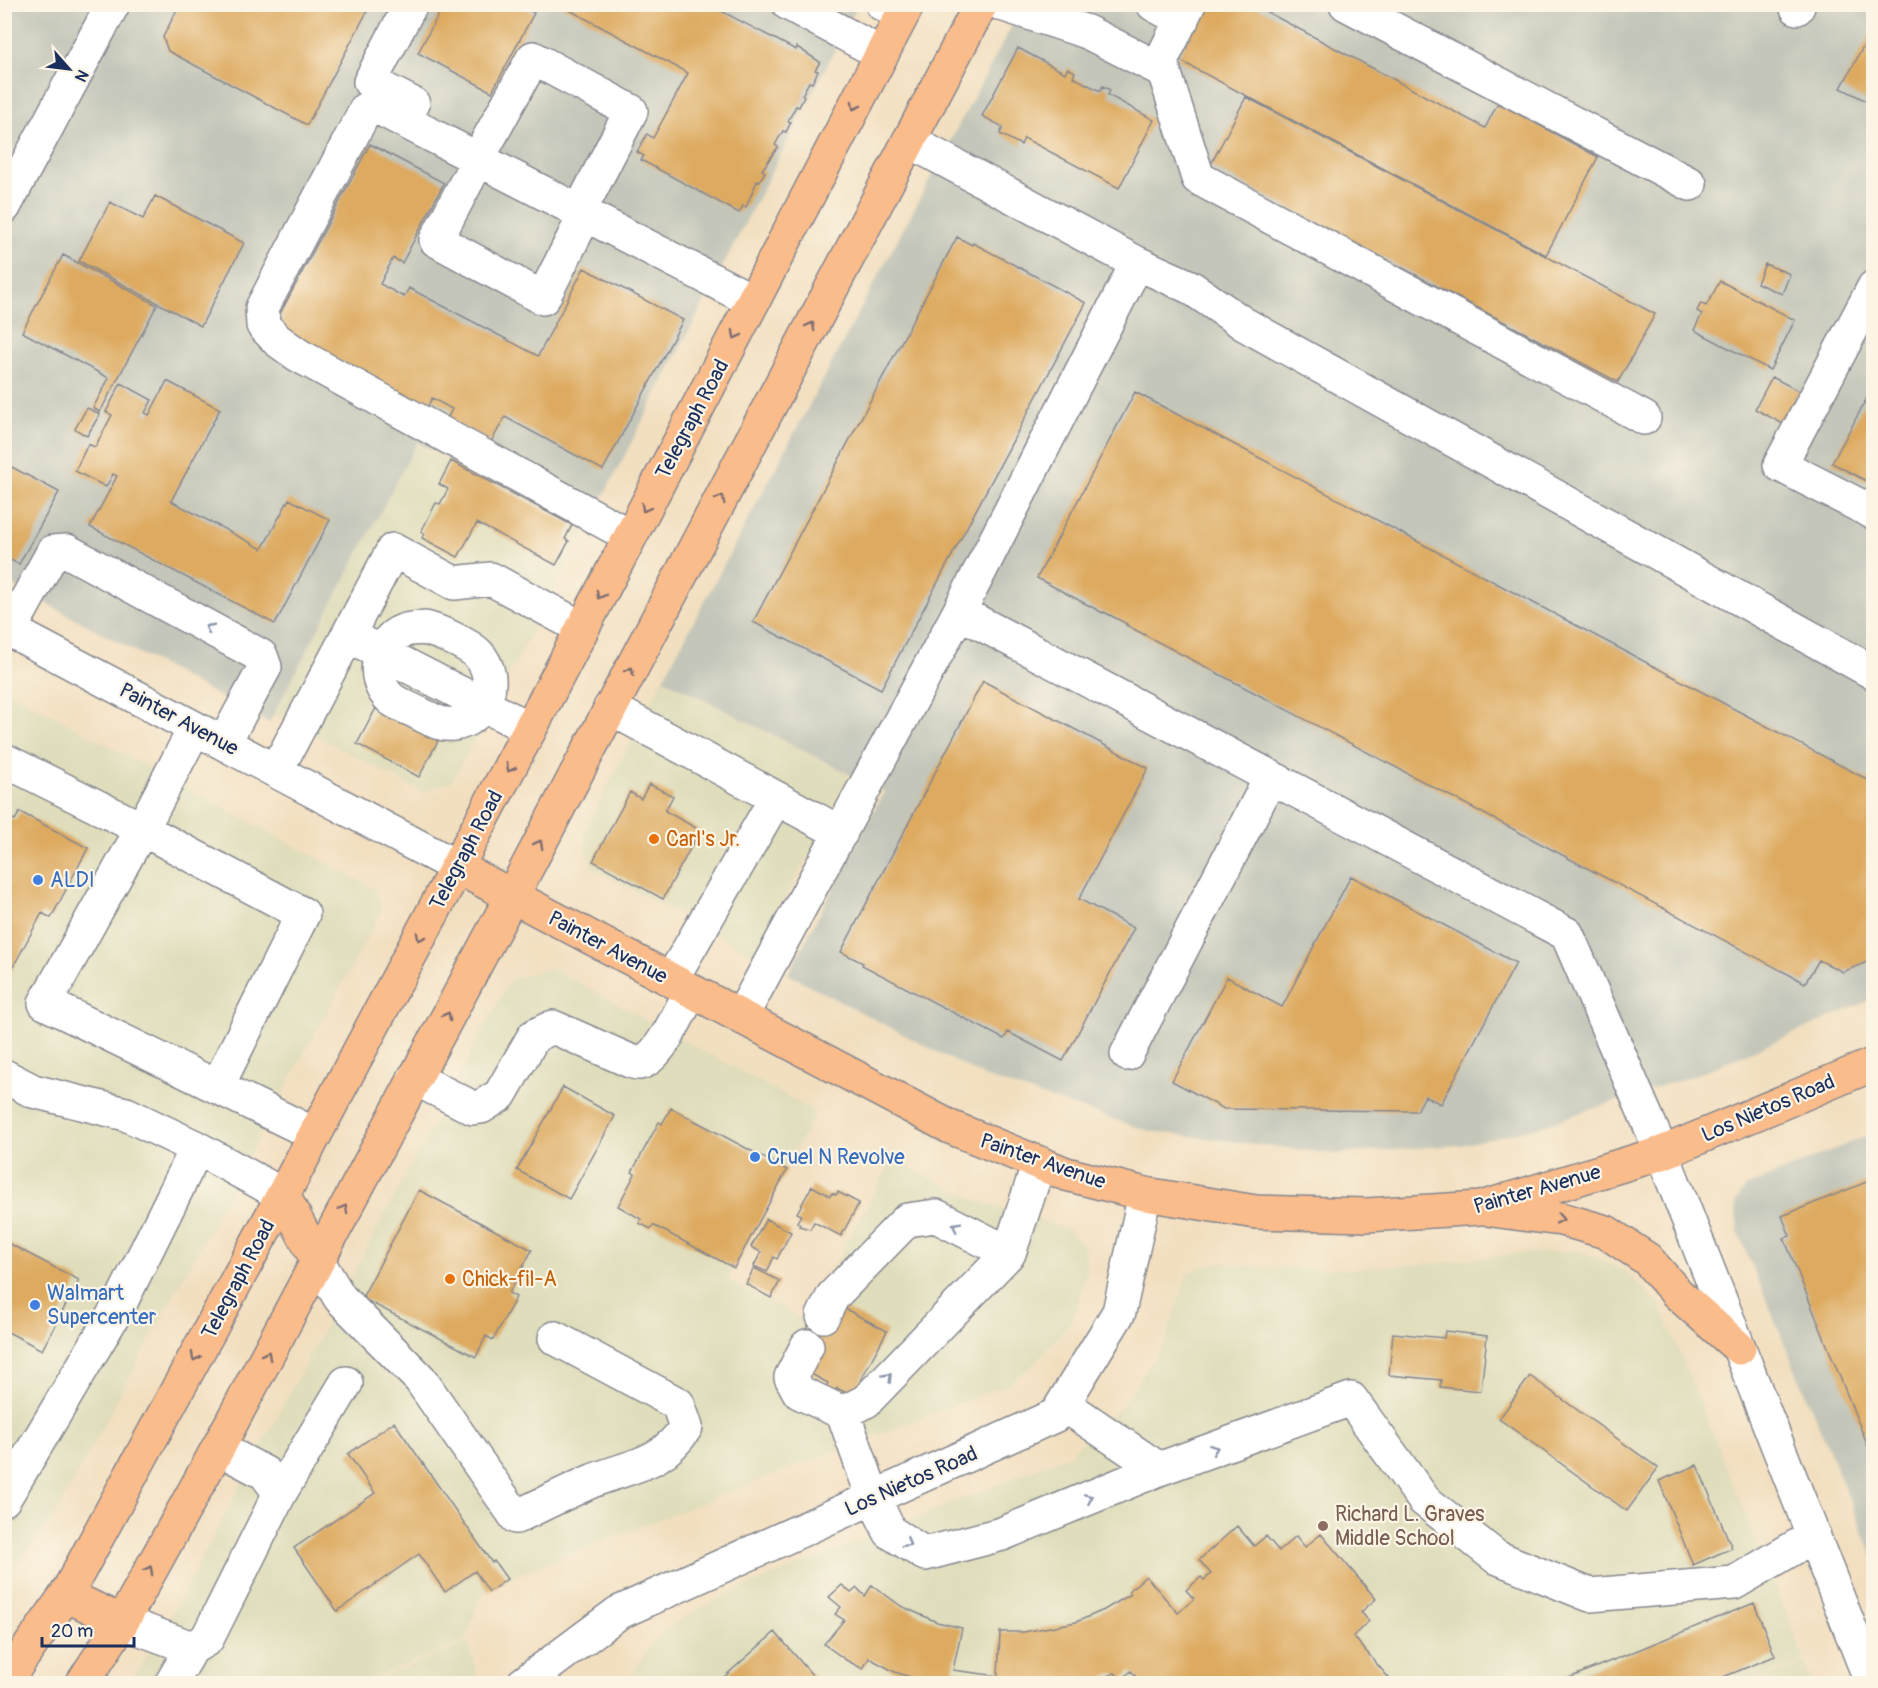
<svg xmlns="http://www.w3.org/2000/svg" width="1878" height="1688" font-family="Pangolin,sans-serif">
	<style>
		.built { fill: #dfddbb }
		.industrial { fill: #c3c6b9 }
		.building { fill: #ddaa61 }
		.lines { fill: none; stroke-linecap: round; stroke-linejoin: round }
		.minor-casing { stroke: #86878f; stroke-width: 36 }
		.major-casing { stroke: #86878f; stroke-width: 36 }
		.minor { stroke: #fff; stroke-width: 33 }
		.major { stroke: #fabc8b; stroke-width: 33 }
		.oneway { stroke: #7f6e72 }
		.oneway2 { stroke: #8d97ae }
		.food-dot { fill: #e8710a; stroke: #fcf5e5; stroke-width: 2 }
		.shop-dot { fill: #3f7fe0; stroke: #fcf5e5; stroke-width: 2 }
		.education-dot { fill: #8d6e63; stroke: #fcf5e5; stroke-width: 2 }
		.labels { text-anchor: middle; stroke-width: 4.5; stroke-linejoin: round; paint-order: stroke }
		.street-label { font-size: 21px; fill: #1b2f5e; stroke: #fcf5e5 }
		.food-label { font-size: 21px; fill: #c56008; stroke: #fcf5e5; text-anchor: start }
		.shop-label { font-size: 21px; fill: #366cbe; stroke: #fcf5e5; text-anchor: start }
		.education-label { font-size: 21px; fill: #785e54; stroke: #fcf5e5; text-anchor: start }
	</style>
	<rect width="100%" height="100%" fill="#fcf5e5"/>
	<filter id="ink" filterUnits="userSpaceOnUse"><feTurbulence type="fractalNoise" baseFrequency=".0167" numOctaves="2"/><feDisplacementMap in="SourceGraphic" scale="12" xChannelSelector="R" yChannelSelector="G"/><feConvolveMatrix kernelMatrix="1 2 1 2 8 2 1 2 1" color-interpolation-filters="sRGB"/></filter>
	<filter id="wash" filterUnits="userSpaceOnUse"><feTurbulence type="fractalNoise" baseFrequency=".008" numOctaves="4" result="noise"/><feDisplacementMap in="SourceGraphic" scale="24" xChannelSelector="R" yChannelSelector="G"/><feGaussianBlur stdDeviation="1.35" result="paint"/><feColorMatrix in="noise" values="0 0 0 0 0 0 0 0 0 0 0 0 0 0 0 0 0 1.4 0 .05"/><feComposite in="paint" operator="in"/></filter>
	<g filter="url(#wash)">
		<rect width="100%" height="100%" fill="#f2dfc0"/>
		<path class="built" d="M416 445 586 530 452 781 422 792 275 714Z
			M662 680 849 775 756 956 594 869 587 856 584 832Z
			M5 690 375 889 382 910 55 1515 5 1580Z
			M551 968 816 1112 728 1280 804 1320 893 1159 973 1199 1069 1230 1084 1246 1087 1270 1073 1319 1035 1363 1008 1384 508 1578 481 1595 465 1641 360 1683 129 1684 171 1616 510 979Z
			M1581 1251 1628 1273 1661 1307 1805 1660 1746 1684H627L652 1642 681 1619 724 1596 1067 1456 1119 1409 1165 1342 1188 1273 1201 1267 1221 1262 1255 1267 1350 1269 1438 1263 1523 1253Z
			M468 1642 480 1683H368Z
			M1804 1663 1812 1683H1751Z"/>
		<path class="industrial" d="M4 5H858L587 528 417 443 269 723 5 581Z
			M1023 5H1873V999L1706 1071 1538 1127 1461 1145 1335 1154 1149 1131 985 1077 788 974 884 792 663 679Z
			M1873 1133V1556L1738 1232 1735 1202 1746 1187Z"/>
		<g id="blocks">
			<path class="building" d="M4 4H13L4 21Z
				M180 4H371L307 125 168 51 163 37Z
				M444 4H527L525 8 534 13 492 92 418 53Z
				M558 4H724L721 11 796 50 797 47 820 62 815 70 818 71 812 83 809 82 802 95 804 97 799 107 796 106 788 121 791 122 786 132 783 131 775 145 778 147 762 170 765 172 759 182 757 181 746 207 743 206 739 213 641 160 644 156 637 152 647 134 653 138 688 73Z
				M1206 4H1252L1485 128 1498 103 1598 157 1546 255 1177 59Z
				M1874 27V105L1841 88Z
				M1018 48 1065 73 1068 68 1075 72 1073 77 1100 91 1103 86 1110 90 1108 95 1154 120 1119 188 1024 138 1021 145 1000 134 1003 127 982 116Z
				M1246 97 1655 314 1618 382 1210 166Z
				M370 144 444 183 402 263 393 258 380 284 404 297 409 288 538 356 584 268 683 320 603 470 505 417 491 442 447 419 452 409 432 398 427 408 285 332 280 314Z
				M155 196 244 243 201 326 79 261 110 202 143 219Z
				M957 237 972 245 973 243 1086 303 881 689 753 622Z
				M63 255 157 305 100 412 93 408 109 378 22 332Z
				M1765 264 1790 274 1782 294 1757 283Z
				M1720 281 1795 320 1770 370 1694 330 1702 314 1697 311 1701 303 1706 306Z
				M1772 377 1799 391 1783 424 1755 409Z
				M167 381 220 409 171 501 262 549 289 499 330 520 275 624 90 527 117 476 113 474 106 487 75 471 88 444 95 447 112 415 106 412 121 383 152 400 145 413 149 415Z
				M1874 385V485L1832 463Z
				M1135 392 1874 783V959L1843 972 1819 960 1805 983 1126 625 1127 624 1104 612 1103 613 1037 578Z
				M87 408 100 414 87 436 75 429Z
				M451 461 572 525 565 539 569 541 556 565 477 523 458 557 422 538 425 534 421 532 436 503 440 504 448 489 439 484Z
				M4 463 59 492 19 564 4 557Z
				M983 681 1148 768 1079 899 1134 928 1063 1061 1008 1032 1004 1039 862 965 863 963 841 952Z
				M376 708 438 741 419 777 357 744Z
				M649 784 673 796 665 811 700 830 663 899 593 861 630 792 641 799Z
				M20 812 88 848 51 918 42 913 4 984V815L15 820Z
				M1351 876 1516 963 1441 1104 1425 1096 1417 1111 1224 1109 1172 1081 1227 977 1282 1007Z
				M563 1087 615 1116 569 1199 517 1170Z
				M671 1108 787 1170 734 1268 653 1225 651 1229 639 1223 641 1219 618 1206 635 1174 632 1172 659 1122 662 1124Z
				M1874 1179V1459H1873L1784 1238 1790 1236 1782 1216Z
				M812 1186 830 1196 832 1193 836 1195 838 1192 859 1203 841 1236 814 1222 810 1229 799 1226 800 1224 797 1222 801 1215 797 1213Z
				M419 1190 532 1250 509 1293 516 1297 493 1340 486 1336 476 1357 362 1298Z
				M766 1219 791 1232 777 1259 774 1257 767 1272 754 1266 761 1252 751 1247Z
				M4 1241 79 1280 42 1350 4 1330Z
				M754 1268 780 1281 771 1298 746 1284Z
				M838 1305 887 1331 852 1396 837 1388 835 1392 826 1387 828 1383 804 1370 799 1342 815 1313Z
				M1445 1331 1487 1336 1481 1391 1440 1387 1441 1380 1389 1375 1393 1333 1444 1338Z
				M1530 1376 1658 1468 1627 1511 1499 1419Z
				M394 1422 492 1563 494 1561 507 1579 489 1592 475 1571 445 1592 419 1554 337 1611 294 1548 375 1493 348 1454Z
				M1697 1465 1732 1548 1693 1565 1659 1481Z
				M1237 1526 1254 1546 1266 1536 1279 1551 1296 1536 1305 1547 1321 1534 1376 1599 1361 1612 1369 1621 1353 1636 1394 1684H1142L1131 1671 1121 1680 1115 1673 1085 1684H931L895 1672 869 1658 863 1669 846 1660 824 1644 844 1620 835 1614 841 1607 829 1597 842 1585 851 1593 857 1588 865 1596 872 1585 901 1606 937 1622 962 1628 953 1670 998 1676 1000 1632H1024L1076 1622 1104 1610 1126 1597 1131 1594 1129 1591 1146 1576 1178 1613 1194 1599 1186 1590 1201 1577 1204 1580 1211 1574 1199 1560Z
				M1754 1603 1775 1656 1706 1684H1554Z
				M775 1632 820 1684H716Z"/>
		</g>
	</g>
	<g filter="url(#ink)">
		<use href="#blocks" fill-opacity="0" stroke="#86878f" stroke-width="1.5"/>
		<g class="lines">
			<g class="minor-casing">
				<path id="minor" d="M411 4 370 82 413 104
					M789 4 882 54
					M882 4 902 15
					M1001 4 1087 32 1164 71 1198 178 1644 418
					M1153 4 1182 20
					M1346 4 1690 184
					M1797 8 1799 4
					M1158 67 1189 4
					M909 141 1137 263 959 612 1567 934 1662 1153 1872 1684
					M487 142 533 58 631 111 588 195
					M478 160 436 240 543 298 585 215
					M4 207 113 4
					M1137 263 1190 287 1244 324 1874 673
					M1874 287 1780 465 1874 513
					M630 536 298 355 277 340 263 325 262 308 366 109 375 106 753 301
					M4 627 457 867
					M425 628C440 632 468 644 478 654 501 679 486 719 454 724 440 726 431 719 420 714 411 709 399 705 391 699 370 680 376 641 403 631 410 628 418 629 425 628Z
					M10 630 53 552 67 551 261 656 265 667 224 743
					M363 643 530 729
					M610 708 841 833
					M195 728 142 829 303 914 217 1087
					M4 760 142 829 45 1003 314 1134
					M276 771 393 550 454 583 491 579 582 628
					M671 980 776 798
					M741 1017 959 612
					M1127 1054 1271 777
					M4 1076 33 1091 126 1114 197 1148 283 1195
					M414 1078 473 1108 481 1107 500 1095 534 1036 553 1027 630 1061C633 1062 636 1063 639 1063 659 1061 682 1007 691 991
					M317 1260 340 1298 420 1379 516 1517C541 1505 567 1492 592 1481 629 1466 663 1465 686 1427L678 1404 555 1338
					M823 1316 833 1296 907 1220 936 1216 1009 1253
					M807 1346 791 1377 799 1392 843 1413 873 1497 890 1532 925 1554 1002 1534 1159 1469 1063 1404
					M843 1413 866 1401 1009 1253 1039 1163
					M1159 1469 1351 1399 1424 1500 1496 1557 1590 1595 1734 1583 1814 1536
					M280 1493 346 1383
					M4 1499 120 1304 197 1148
					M122 1622 192 1648
					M171 1684 192 1648 207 1639 280 1493 265 1473 218 1448
					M523 1684 618 1613 1056 1415 1119 1312 1145 1194"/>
			</g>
			<g class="major-casing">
				<path id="major" d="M457 867 950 1127 1066 1174 1145 1194 1256 1212 1366 1215 1481 1208 1662 1153 1874 1064
					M283 1195 317 1260
					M1492 1210 1561 1219 1606 1232 1647 1259 1678 1294 1739 1348
					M66 1595 122 1622
					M4 1683 66 1595 283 1195 530 729 908 4
					M82 1684 122 1622 218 1448 512 896 981 4"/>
			</g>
			<use href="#minor" class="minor"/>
			<use href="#major" class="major"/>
		</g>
		<defs><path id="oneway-chevron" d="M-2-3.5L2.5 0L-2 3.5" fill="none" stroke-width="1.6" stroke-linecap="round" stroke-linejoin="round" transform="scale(1.5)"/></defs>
		<g class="oneway">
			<use href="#oneway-chevron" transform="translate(855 106) rotate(118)"/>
			<use href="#oneway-chevron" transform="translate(811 326) rotate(-62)"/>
			<use href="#oneway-chevron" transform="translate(736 335) rotate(118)"/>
			<use href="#oneway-chevron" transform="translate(721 499) rotate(-62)"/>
			<use href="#oneway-chevron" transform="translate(645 508) rotate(118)"/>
			<use href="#oneway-chevron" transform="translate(600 595) rotate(118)"/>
			<use href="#oneway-chevron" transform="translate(630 671) rotate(-62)"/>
			<use href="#oneway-chevron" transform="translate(510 768) rotate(118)"/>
			<use href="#oneway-chevron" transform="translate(539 844) rotate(-62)"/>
			<use href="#oneway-chevron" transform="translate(420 937) rotate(118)"/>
			<use href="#oneway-chevron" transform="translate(447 1016) rotate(-62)"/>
			<use href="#oneway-chevron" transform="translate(344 1209) rotate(-62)"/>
			<use href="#oneway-chevron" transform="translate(1560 1219) rotate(12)"/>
			<use href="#oneway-chevron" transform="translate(267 1355) rotate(-62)"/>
			<use href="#oneway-chevron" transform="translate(195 1357) rotate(118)"/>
			<use href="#oneway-chevron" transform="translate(149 1570) rotate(-61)"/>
		</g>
		<g class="oneway2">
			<use href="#oneway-chevron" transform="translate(209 628) rotate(-152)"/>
			<use href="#oneway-chevron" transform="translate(956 1226) rotate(-153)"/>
			<use href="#oneway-chevron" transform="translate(888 1377) rotate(-46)"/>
			<use href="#oneway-chevron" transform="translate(1214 1449) rotate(-20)"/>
			<use href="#oneway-chevron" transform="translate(1089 1498) rotate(-23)"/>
			<use href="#oneway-chevron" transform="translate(907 1543) rotate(32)"/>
		</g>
	</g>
	<g class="food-dot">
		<circle cx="654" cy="839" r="6"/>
		<circle cx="450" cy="1279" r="6"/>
	</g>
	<g class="shop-dot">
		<circle cx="38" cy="880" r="6"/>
		<circle cx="755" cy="1157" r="6"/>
		<circle cx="35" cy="1305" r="6"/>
	</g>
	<circle class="education-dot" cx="1323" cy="1526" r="6"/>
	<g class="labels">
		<g class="street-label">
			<text transform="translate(692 419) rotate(-62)" y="7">Telegraph Road</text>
			<text transform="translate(179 719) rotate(28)" y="7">Painter Avenue</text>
			<text transform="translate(466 850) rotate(-62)" y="7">Telegraph Road</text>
			<text transform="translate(608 947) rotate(28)" y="7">Painter Avenue</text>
			<text transform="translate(1768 1108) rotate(-23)" y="7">Los Nietos Road</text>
			<text transform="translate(1043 1161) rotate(19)" y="7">Painter Avenue</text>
			<text transform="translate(1537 1189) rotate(-16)" y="7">Painter Avenue</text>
			<text transform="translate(238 1279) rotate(-62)" y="7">Telegraph Road</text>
			<text transform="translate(911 1481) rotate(-24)" y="7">Los Nietos Road</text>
		</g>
		<g class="food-label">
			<text x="666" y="846">Carl's Jr.</text>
			<text x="462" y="1286">Chick-fil-A</text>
		</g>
		<g class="shop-label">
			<text x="50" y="887">ALDI</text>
			<text x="767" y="1164">Cruel N Revolve</text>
			<text x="47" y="1300">Walmart<tspan x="47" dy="24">Supercenter</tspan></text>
		</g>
		<g class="education-label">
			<text x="1335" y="1521">Richard L. Graves<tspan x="1335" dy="24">Middle School</tspan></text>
		</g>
	</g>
	<rect width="1878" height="1688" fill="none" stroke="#fcf5e5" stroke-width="24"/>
	<g transform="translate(69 69) rotate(118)" stroke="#fcf5e5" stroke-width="4.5" paint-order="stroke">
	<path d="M0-4.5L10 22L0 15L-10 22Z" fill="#1b2f5e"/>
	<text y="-9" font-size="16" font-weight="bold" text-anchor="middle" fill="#1b2f5e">N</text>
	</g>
	<path d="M42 1637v9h92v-9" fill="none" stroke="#1b2f5e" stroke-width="3"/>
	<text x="51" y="1637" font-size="18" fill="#1b2f5e" stroke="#fcf5e5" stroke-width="4.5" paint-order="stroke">20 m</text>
</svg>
